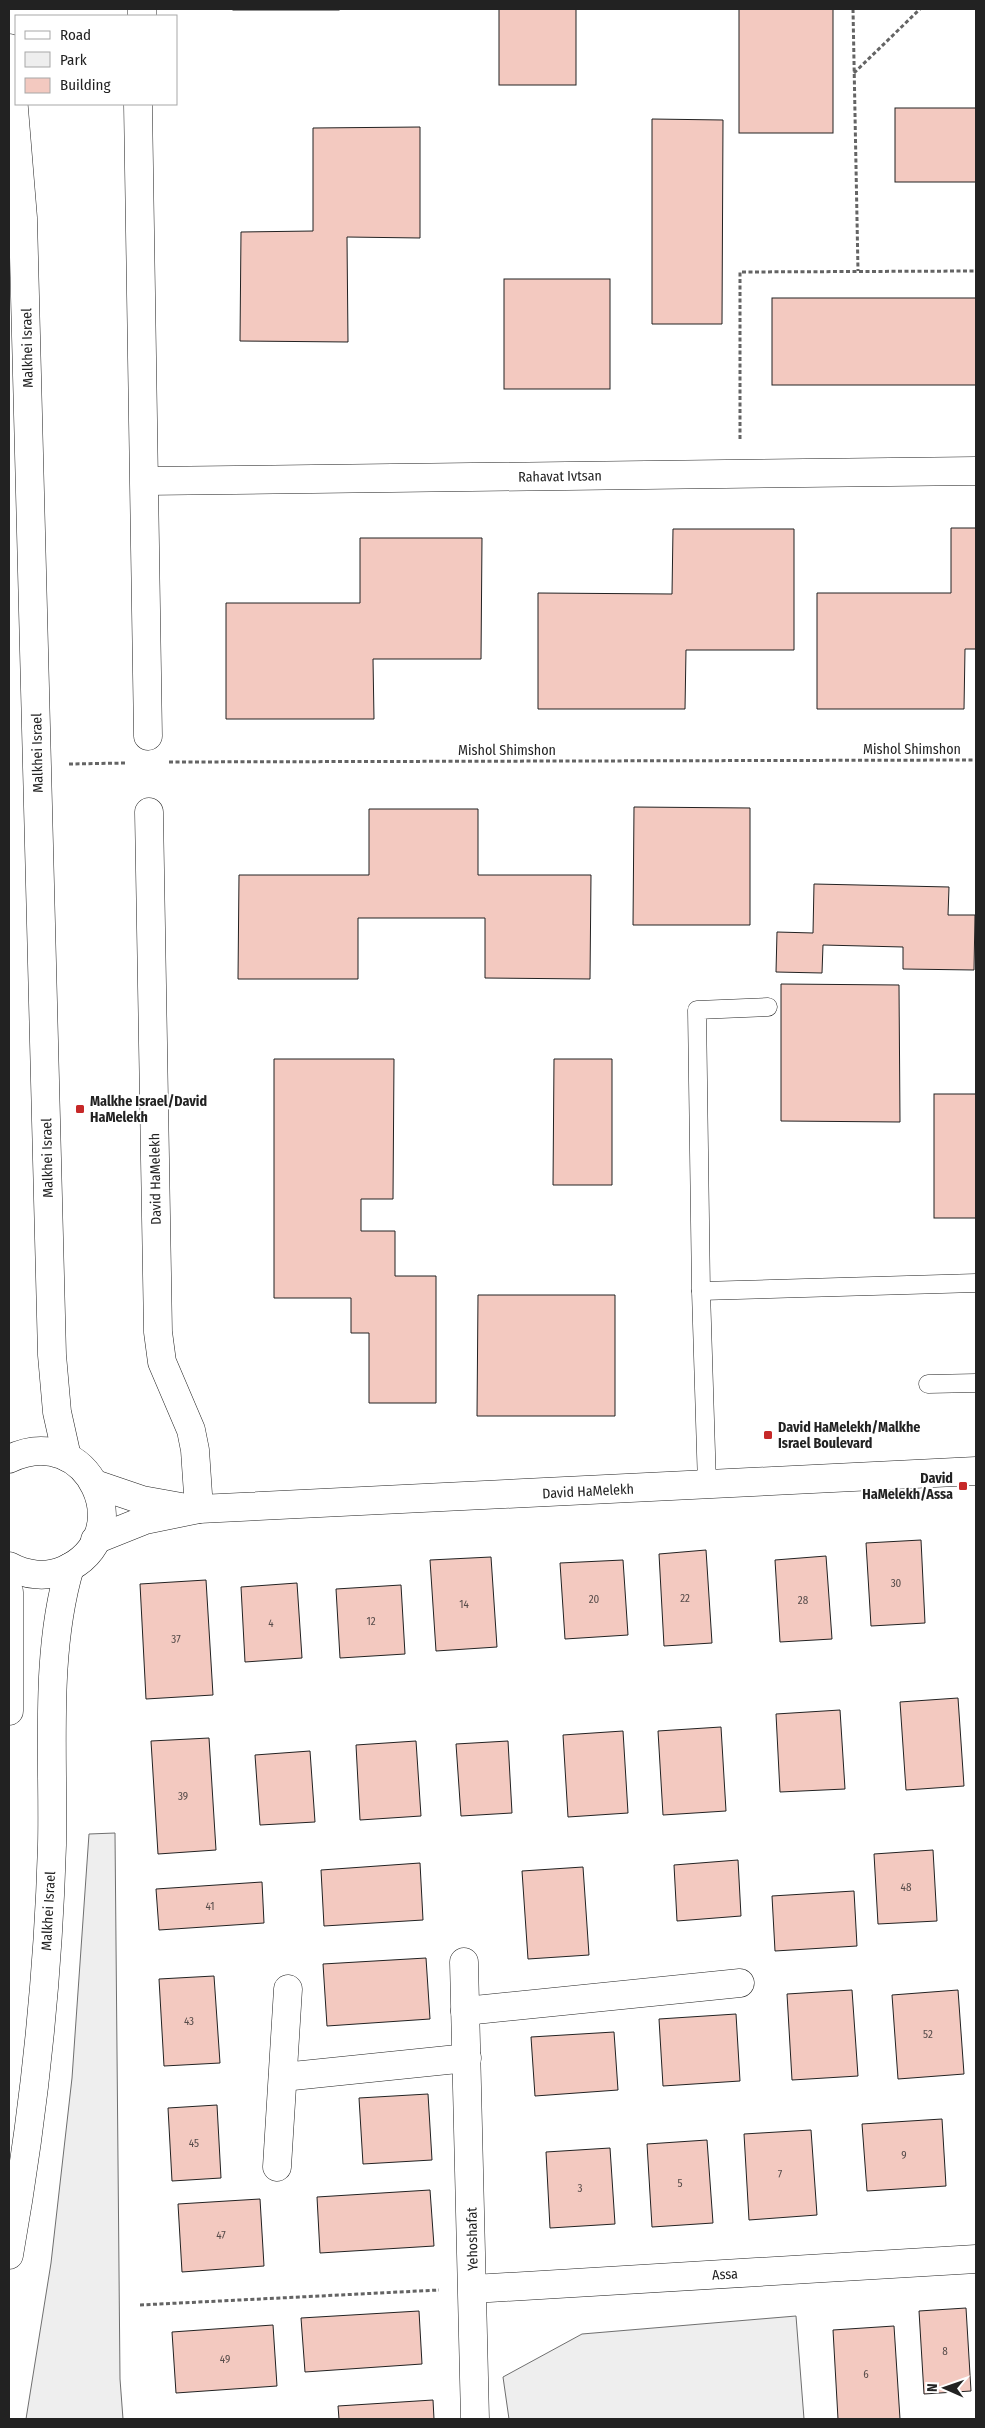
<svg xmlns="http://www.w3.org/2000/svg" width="985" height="2428" viewBox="0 0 985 2428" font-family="'Fira Sans Condensed',sans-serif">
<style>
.green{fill:#eee;stroke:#6f6f6f}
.building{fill:#f3c9c0;stroke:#222}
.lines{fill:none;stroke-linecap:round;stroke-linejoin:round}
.service-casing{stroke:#222;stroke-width:19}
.minor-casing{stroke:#222;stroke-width:29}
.tertiary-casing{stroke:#222;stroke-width:29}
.path{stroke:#646464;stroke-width:3;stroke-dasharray:4 2.5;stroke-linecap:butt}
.service{stroke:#fff;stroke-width:18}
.minor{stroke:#fff;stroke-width:28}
.tertiary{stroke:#fff;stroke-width:28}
.poi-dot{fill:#c62828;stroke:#fff;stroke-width:2}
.labels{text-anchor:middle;stroke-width:4;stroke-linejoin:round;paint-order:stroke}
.number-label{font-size:11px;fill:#564c4a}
.street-label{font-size:14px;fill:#222;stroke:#fff}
.poi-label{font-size:14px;font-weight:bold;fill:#222;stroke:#fff;text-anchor:start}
</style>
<rect width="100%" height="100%" fill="#fff"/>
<g class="green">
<polygon points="115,1833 120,2379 123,2419 26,2419 51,2263 72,2078 89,1834"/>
<polygon points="796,2316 804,2419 509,2419 503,2377 582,2334"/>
</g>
<g class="building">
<rect x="233" y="9" width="106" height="1"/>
<rect x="499" y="9" width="77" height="76"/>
<rect x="739" y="9" width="94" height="124"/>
<rect x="895" y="108" width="81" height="74"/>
<polygon points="652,119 723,120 722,324 652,324"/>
<polygon points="420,127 420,238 347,237 348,342 240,341 241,232 313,231 313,128"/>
<rect x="504" y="279" width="106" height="110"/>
<rect x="772" y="298" width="204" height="87"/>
<polygon points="951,528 976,528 976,649 965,649 964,709 817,709 817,593 951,593"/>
<polygon points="673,529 794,529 794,650 686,650 685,709 538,709 538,593 672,594"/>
<polygon points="360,538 482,538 481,659 373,659 374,719 226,719 226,603 360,603"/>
<polygon points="634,807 750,808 750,925 633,925"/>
<polygon points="369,809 478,809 478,875 591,875 590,979 485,978 485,918 358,918 358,979 238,979 239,875 369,875"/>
<polygon points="814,884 949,887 948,915 975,915 974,970 903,969 903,947 823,945 822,973 776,972 777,932 813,933"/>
<polygon points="781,984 899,985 900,1122 781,1121"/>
<polygon points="274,1059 394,1059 393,1199 361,1199 361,1231 395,1231 395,1276 436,1276 436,1403 369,1403 369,1333 351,1333 351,1298 274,1298"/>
<polygon points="554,1059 612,1059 612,1185 553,1185"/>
<rect x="934" y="1094" width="42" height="124"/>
<polygon points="478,1295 615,1295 615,1416 477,1416"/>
<polygon points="921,1540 925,1623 871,1626 866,1543"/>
<polygon points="706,1550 712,1643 664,1646 659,1554"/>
<polygon points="826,1556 832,1639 780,1642 775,1560"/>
<polygon points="491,1557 497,1647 436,1651 430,1560"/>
<polygon points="623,1560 628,1635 565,1639 560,1563"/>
<polygon points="206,1580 213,1695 146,1699 140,1584"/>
<polygon points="297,1583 302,1658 245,1662 241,1587"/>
<polygon points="401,1585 405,1654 340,1658 336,1589"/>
<polygon points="958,1698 964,1786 906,1790 900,1702"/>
<polygon points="840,1710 845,1789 780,1792 776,1714"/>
<polygon points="721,1727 726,1811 663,1815 658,1731"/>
<polygon points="623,1731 628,1813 568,1817 563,1735"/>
<polygon points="209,1738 216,1850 158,1854 151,1741"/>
<polygon points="416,1741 421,1816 360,1820 356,1745"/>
<polygon points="508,1741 512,1813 461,1816 456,1744"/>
<polygon points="310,1751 315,1822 260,1825 255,1755"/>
<polygon points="933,1850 937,1921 878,1924 874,1854"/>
<polygon points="738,1860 741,1916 677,1921 674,1865"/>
<polygon points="420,1863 423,1920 324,1926 321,1870"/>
<polygon points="583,1867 589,1955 528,1959 522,1871"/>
<polygon points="262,1882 264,1923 159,1930 156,1889"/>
<polygon points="854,1891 857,1946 775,1951 772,1896"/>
<polygon points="426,1958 430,2019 327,2026 323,1964"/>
<polygon points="214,1976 220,2063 164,2066 159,1979"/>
<polygon points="852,1990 858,2076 792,2080 787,1994"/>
<polygon points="958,1990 964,2074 898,2079 892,1995"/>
<polygon points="736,2014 740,2081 663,2086 659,2019"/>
<polygon points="614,2032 618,2090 535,2096 531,2037"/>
<polygon points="428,2094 432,2160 363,2164 359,2098"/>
<polygon points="217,2105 221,2178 172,2181 168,2108"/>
<polygon points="942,2119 946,2186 867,2191 862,2124"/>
<polygon points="811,2130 817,2215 749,2220 744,2134"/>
<polygon points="707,2140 713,2223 652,2227 647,2144"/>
<polygon points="610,2148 615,2224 550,2228 546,2152"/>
<polygon points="430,2190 434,2246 320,2253 317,2197"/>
<polygon points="260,2199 264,2266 182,2272 178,2204"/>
<polygon points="966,2308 971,2391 924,2394 919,2311"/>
<polygon points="419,2311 422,2364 305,2372 301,2318"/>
<polygon points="273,2325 277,2386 176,2393 172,2332"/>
<polygon points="894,2326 900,2419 838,2419 833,2330"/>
<polygon points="433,2400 434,2419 339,2419 338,2406"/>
</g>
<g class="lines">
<defs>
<g id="service">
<polyline points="701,1291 976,1283"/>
<polyline points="928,1384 976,1383"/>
<polyline points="707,1485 701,1291 697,1010 768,1007"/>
</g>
<g id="minor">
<polyline points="142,16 142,9"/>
<polyline points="138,104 148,736"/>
<polyline points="145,481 976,471"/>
<polyline points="149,812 158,1332 162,1362 191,1430 195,1450 199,1509"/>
<polyline points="95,1484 142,1500 181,1507"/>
<polyline points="95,1540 145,1520 199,1509 976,1471"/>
<polyline points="464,1962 475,2419"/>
<polyline points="465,2011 740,1983"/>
<polyline points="283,2077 467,2058"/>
<polyline points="277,2167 288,1989"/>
<polyline points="473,2289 976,2259"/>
</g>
<g id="tertiary">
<polyline points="9,48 23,218 52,1355 57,1412 67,1457"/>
<path d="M9,1459C89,1420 141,1536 64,1570C46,1578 25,1575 9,1566"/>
<polyline points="9,1592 9,1711"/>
<path d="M9,2255C33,2120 48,1982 52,1845C54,1756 44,1654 70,1567"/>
</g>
</defs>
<use href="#service" class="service-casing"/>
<use href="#minor" class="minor-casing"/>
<use href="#tertiary" class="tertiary-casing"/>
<g class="path">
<polyline points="853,9 858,271"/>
<polyline points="854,73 920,9"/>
<polyline points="740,439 740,272 976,271"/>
<polyline points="169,762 976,760"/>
<polyline points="69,764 126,763"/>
<polyline points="140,2305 439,2290"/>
</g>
<use href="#service" class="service"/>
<use href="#minor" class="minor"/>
<use href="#tertiary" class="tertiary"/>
</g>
<g class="poi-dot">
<rect x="75" y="1104" width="10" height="10" rx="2.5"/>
<rect x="763" y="1430" width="10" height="10" rx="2.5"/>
<rect x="958" y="1481" width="10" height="10" rx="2.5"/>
</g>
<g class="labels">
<g class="number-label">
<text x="896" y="1587">30</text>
<text x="685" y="1602">22</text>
<text x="594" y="1603">20</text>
<text x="803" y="1604">28</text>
<text x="464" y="1608">14</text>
<text x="371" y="1625">12</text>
<text x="271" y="1627">4</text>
<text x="176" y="1643">37</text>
<text x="183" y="1800">39</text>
<text x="906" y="1891">48</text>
<text x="210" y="1910">41</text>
<text x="189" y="2025">43</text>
<text x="928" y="2038">52</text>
<text x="194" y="2147">45</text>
<text x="904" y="2159">9</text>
<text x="780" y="2178">7</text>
<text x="680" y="2187">5</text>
<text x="580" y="2192">3</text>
<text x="221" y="2239">47</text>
<text x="945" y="2355">8</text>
<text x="225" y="2363">49</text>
<text x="866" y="2378">6</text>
</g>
<g class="street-label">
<text transform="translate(27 348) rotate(-91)" y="5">Malkhei Israel</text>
<text transform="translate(560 476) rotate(-1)" y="5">Rahavat Ivtsan</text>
<text x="912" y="754">Mishol Shimshon</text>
<text x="507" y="755">Mishol Shimshon</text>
<text transform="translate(37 753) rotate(-91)" y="5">Malkhei Israel</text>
<text transform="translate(47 1158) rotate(-91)" y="5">Malkhei Israel</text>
<text transform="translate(155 1179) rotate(-91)" y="5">David HaMelekh</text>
<text transform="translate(588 1491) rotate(-3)" y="5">David HaMelekh</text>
<text transform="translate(48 1911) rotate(-87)" y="5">Malkhei Israel</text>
<text transform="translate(472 2239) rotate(-91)" y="5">Yehoshafat</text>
<text transform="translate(725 2274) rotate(-3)" y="5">Assa</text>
</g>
<g class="poi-label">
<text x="90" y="1106">Malkhe Israel/David<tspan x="90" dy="16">HaMelekh</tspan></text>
<text x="778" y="1432">David HaMelekh/Malkhe<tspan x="778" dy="16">Israel Boulevard</tspan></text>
<text x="953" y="1483" text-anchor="end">David<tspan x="953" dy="16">HaMelekh/Assa</tspan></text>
</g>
</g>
<rect width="985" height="2428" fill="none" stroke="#222222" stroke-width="20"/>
<rect x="15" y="15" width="162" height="90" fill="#ffffff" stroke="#a7a7a7"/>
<rect x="25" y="31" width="25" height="8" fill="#ffffff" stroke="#a7a7a7"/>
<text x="60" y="40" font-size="15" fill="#222222">Road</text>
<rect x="25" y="52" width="25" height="15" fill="#eeeeee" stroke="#a7a7a7"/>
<text x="60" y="65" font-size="15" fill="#222222">Park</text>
<rect x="25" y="78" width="25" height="15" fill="#f3c9c0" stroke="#a7a7a7"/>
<text x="60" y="90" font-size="15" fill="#222222">Building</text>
<g transform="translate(945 2388) rotate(272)" stroke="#ffffff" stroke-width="4" paint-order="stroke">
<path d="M0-4L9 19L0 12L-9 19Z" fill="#222222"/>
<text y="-8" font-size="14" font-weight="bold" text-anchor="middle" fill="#222222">N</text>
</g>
</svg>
